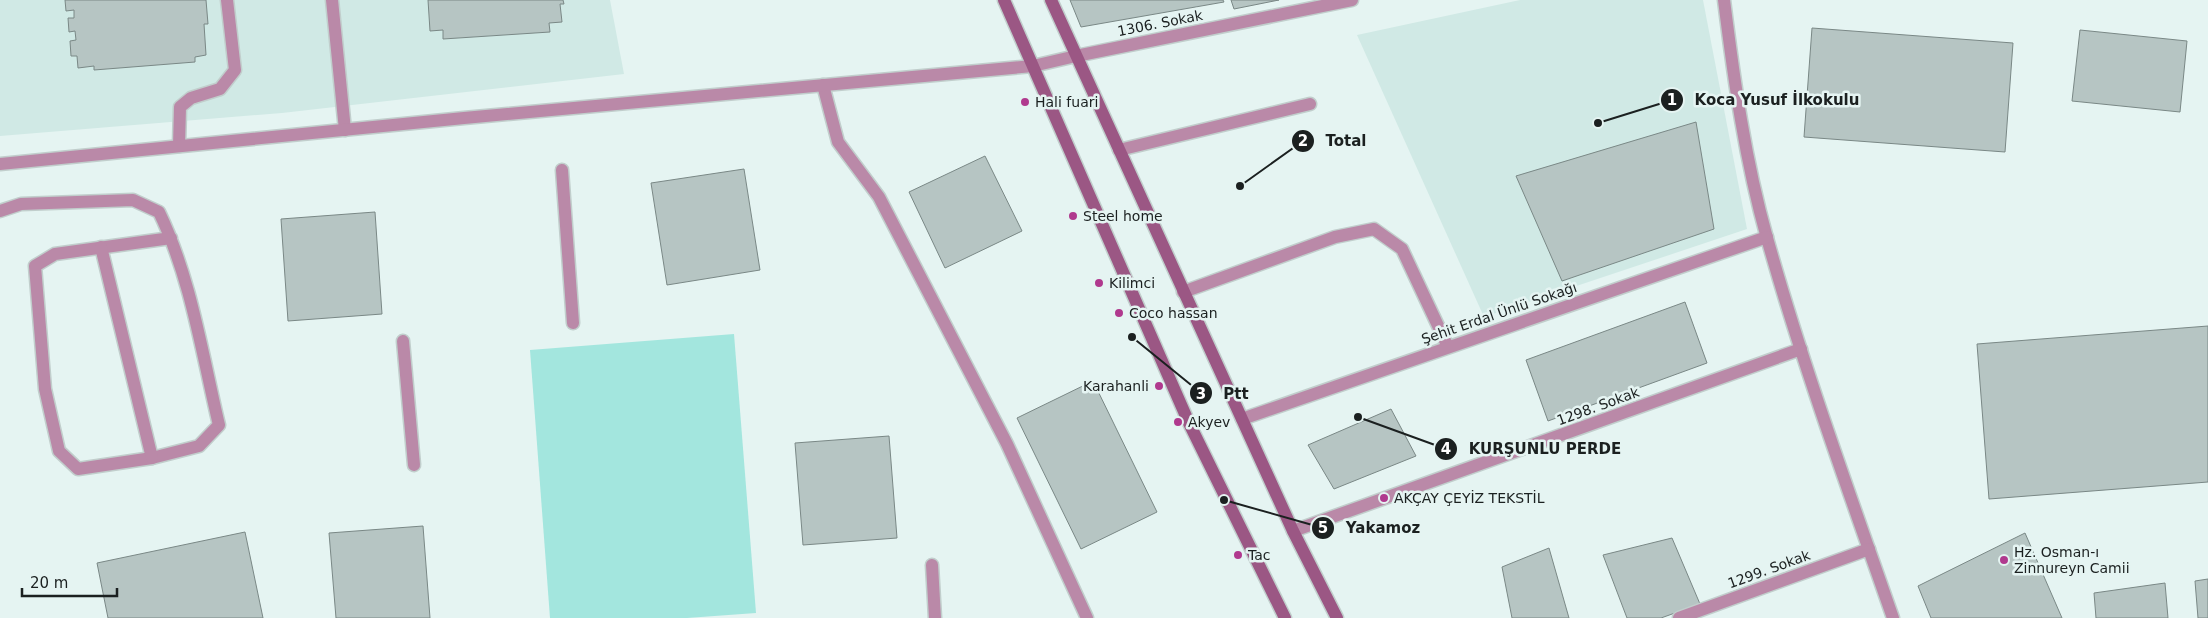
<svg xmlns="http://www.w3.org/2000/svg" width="2208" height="618" viewBox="0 0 2208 618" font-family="'DejaVu Sans',sans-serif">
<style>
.built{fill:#d0e9e5}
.green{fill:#a3e6de}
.building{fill:#b6c5c3;stroke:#7a8886}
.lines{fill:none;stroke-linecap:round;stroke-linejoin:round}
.service-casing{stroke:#c1cecc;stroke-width:15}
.minor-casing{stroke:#c1cecc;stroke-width:15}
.secondary-casing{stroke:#c1cecc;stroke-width:15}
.service{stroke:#ba89a8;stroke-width:12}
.minor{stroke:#ba89a8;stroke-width:12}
.secondary{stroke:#9b5784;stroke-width:12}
.poi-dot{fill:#b0398e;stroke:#e5f4f2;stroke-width:2}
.labels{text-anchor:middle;stroke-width:5;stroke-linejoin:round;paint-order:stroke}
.street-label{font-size:14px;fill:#1b2020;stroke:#e5f4f2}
.poi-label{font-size:14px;fill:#1b2020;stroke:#e5f4f2;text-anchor:start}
.leader{fill:none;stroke:#1b2020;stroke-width:2}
.callout-dot{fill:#1b2020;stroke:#e5f4f2;stroke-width:2}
.mark-label{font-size:15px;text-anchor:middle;font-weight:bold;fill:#fff}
.callout-label{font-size:15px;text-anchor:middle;font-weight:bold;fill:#1b2020;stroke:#e5f4f2;stroke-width:5;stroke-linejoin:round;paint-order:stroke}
</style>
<rect width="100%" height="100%" fill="#e5f4f2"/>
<g class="built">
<polygon points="0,0 610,0 624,74 282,113 0,136"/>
<polygon points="1520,0 1703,0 1747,229 1484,317 1357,35"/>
</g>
<polygon class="green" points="734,334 756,613 687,618 550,618 530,350"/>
<g class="building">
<polygon points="65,0 206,0 208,24 204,24 206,55 195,57 195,62 94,70 94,66 78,68 77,56 71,56 70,41 76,40 75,31 69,32 68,18 74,18 74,10 66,11"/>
<polygon points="428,0 563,0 564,4 560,4 562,22 549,23 550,32 443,39 443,30 430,31"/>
<polygon points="1070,0 1223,0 1224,2 1081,27"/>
<polygon points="1231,0 1279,0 1234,9"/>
<polygon points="1812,28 2013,43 2005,152 1804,137"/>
<polygon points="2080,30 2187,41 2180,112 2072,101"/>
<polygon points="1696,122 1714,229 1562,281 1516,176"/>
<polygon points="985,156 1022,231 945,268 909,192"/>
<polygon points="744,169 760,270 667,285 651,183"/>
<polygon points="375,212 382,314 288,321 281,219"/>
<polygon points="1685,302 1707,363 1548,421 1526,360"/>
<polygon points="2208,326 2208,482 1989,499 1977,344"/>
<polygon points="1093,381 1157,512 1081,549 1017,418"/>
<polygon points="1391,409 1416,456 1334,489 1308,445"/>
<polygon points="889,436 897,538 803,545 795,443"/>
<polygon points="423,526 430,618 336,618 329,533"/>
<polygon points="245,532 263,618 108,618 97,563"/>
<polygon points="2025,533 2062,618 1931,618 1918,586"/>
<polygon points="1672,538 1700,604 1661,618 1627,618 1603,555"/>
<polygon points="1549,548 1569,618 1512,618 1502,567"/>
<polygon points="2208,579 2208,618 2198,618 2195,581"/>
<polygon points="2165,583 2168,618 2096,618 2094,593"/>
</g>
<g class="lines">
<defs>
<g id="service">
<polyline points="332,0 345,130"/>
<polyline points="823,85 838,142 879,197 1007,444 1087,618"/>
<polyline points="179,146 180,107 191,98 220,89 235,70 227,0"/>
<polyline points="1119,150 1310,104"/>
<polyline points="562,170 573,323"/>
<path d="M0,211L21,204L133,200L159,212C191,278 202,354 219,425L199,446L152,458L78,469L59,451L45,389L35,266L55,254L171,238"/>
<polyline points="101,247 152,458"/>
<polyline points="1183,292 1335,237 1374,229 1402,249 1448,347"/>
<polyline points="403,341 414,465"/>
<polyline points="932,565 935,618"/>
</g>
<g id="minor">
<path d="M1724,0C1734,80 1745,160 1767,238C1803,366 1849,492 1893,618"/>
<polyline points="0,164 464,118 1033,66 1076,56 1352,0"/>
<polyline points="1242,419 1767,237"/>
<polyline points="1293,531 1801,349"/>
<polyline points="1679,618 1869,549"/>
</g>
<g id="secondary">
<polyline points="1004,0 1189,423 1285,618"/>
<polyline points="1051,0 1293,531 1337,618"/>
</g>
</defs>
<use href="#service" class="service-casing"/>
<use href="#minor" class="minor-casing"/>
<use href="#secondary" class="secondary-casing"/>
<use href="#service" class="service"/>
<use href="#minor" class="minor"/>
<use href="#secondary" class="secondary"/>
</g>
<g class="poi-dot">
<circle cx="1025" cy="102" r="5"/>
<circle cx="1073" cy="216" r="5"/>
<circle cx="1099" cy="283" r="5"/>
<circle cx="1119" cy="313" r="5"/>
<circle cx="1159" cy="386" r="5"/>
<circle cx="1178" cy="422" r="5"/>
<circle cx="1384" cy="498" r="5"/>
<circle cx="1238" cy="555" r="5"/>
<circle cx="2004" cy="560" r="5"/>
</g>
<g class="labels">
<g class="street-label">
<text transform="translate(1160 23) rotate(-11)" y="5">1306. Sokak</text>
<text transform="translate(1499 313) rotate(-19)" y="5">Şehit Erdal Ünlü Sokağı</text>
<text transform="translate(1598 406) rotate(-20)" y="5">1298. Sokak</text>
<text transform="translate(1769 569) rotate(-20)" y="5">1299. Sokak</text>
</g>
<g class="poi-label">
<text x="1035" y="107">Hali fuari</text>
<text x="1083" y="221">Steel home</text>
<text x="1109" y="288">Kilimci</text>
<text x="1129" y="318">Coco hassan</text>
<text x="1149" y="391" text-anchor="end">Karahanli</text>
<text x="1188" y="427">Akyev</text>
<text x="1394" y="503">AKÇAY ÇEYİZ TEKSTİL</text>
<text x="2014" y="557">Hz. Osman-ı<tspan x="2014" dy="16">Zinnureyn Camii</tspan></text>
<text x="1248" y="560">Tac</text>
</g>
</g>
<path class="leader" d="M1598 123L1672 100M1240 186L1303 141M1132 337L1201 393M1358 417L1446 449M1224 500L1323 528"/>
<g class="callout-dot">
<circle cx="1598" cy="123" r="5"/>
<circle cx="1240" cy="186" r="5"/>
<circle cx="1132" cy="337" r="5"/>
<circle cx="1358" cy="417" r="5"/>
<circle cx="1224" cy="500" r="5"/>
<circle cx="1672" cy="100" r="12"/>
<circle cx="1303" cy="141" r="12"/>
<circle cx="1201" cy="393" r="12"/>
<circle cx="1446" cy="449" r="12"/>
<circle cx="1323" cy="528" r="12"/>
</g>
<g class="mark-label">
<text x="1672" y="105">1</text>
<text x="1303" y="146">2</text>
<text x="1201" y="399">3</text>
<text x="1446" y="454">4</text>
<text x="1323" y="533">5</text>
</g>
<g class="callout-label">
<text x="1777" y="105">Koca Yusuf İlkokulu</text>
<text x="1346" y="146">Total</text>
<text x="1236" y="399">Ptt</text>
<text x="1545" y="454">KURŞUNLU PERDE</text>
<text x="1383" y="533">Yakamoz</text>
</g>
<path d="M22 588v8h95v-8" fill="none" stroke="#1b2020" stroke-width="2.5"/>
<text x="30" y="588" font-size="15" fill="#1b2020" stroke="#e5f4f2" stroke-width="4" paint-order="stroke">20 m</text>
</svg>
